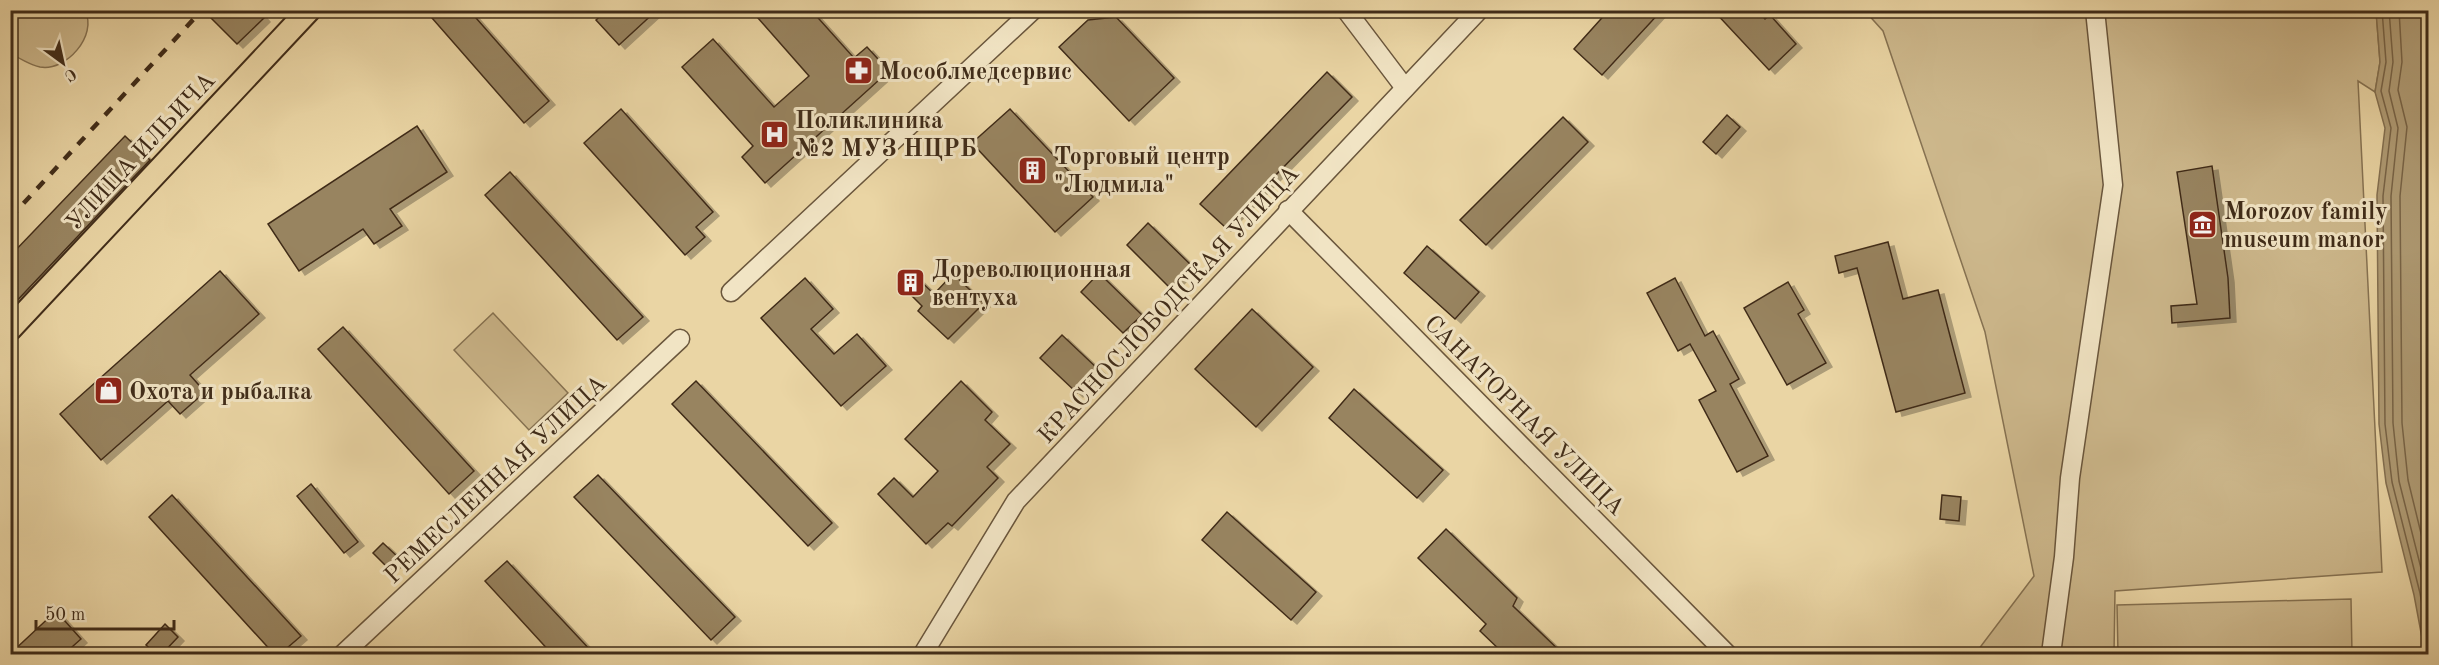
<svg xmlns="http://www.w3.org/2000/svg" width="2439" height="665" viewBox="0 0 2439 665" font-family="'Old Standard TT',serif">
<style>
.green{fill:#cdb88c;stroke:#867252;stroke-width:1.5}
.water{fill:#b09c75;stroke:#836f50;stroke-width:1.5}
.lines{fill:none;stroke-linecap:round;stroke-linejoin:round}
.shore{stroke:#786447;stroke-width:1.5}
.building{fill:#988461;stroke:#402c19;stroke-width:1.5;filter:url(#shadow)}
.minor-casing{stroke:#6a563c;stroke-width:21}
.major-casing{stroke:#402c19;stroke-width:26}
.minor{stroke:#f1e4c4;stroke-width:18}
.major{stroke:#ead5a4;stroke-width:22}
.rail{stroke:#402c19;stroke-width:4.5;stroke-dasharray:10 10;stroke-linecap:butt}
.labels{text-anchor:middle;stroke-width:6;stroke-linejoin:round;paint-order:stroke}
.poi-label{font-size:24px;font-weight:bold;fill:#402c19;stroke:#f1e4c4;text-anchor:start}
.street-label{font-size:24px;fill:#402c19;stroke:#f1e4c4}
</style>
<defs>
<filter id="shadow"><feDropShadow dx="6" dy="4" stdDeviation="0" flood-color="#0004"/></filter>
</defs>
<rect width="100%" height="100%" fill="#ead5a4"/>
<filter id="stains"><feTurbulence type="fractalNoise" baseFrequency=".00333" numOctaves="4"/><feColorMatrix values="0 0 0 0 .2 0 0 0 0 .09 0 0 0 0 .02 0 0 0 .5 -.17"/></filter>
<radialGradient id="worn" r=".72"><stop offset=".6" stop-color="#630" stop-opacity="0"/><stop offset="1" stop-color="#630" stop-opacity=".3"/></radialGradient>
<g class="green">
<path d="M10,11H85C98,35 66,72 40,67C31,65 18,58 11,53Z"/>
<polygon points="1865,11 2376,11 2380,62 2375,92 2358,81 2382,572 2115,591 2114,654 1975,654 2034,576 1985,332 1883,31"/>
<polygon points="493,313 568,393 529,430 454,350"/>
<polygon points="2351,599 2352,654 2118,654 2117,605"/>
</g>
<polygon class="water" points="2376,11 2428,11 2428,654 2425,654 2414,595 2386,483 2379,424 2377,195 2385,128 2375,92 2380,62"/>
<g class="lines">
<g class="shore">
<polyline points="2382,10 2386,62 2381,91 2391,128 2383,196 2385,424 2392,482 2420,593 2428,639"/>
<polyline points="2389,10 2393,62 2389,91 2398,128 2391,196 2393,423 2399,481 2428,596"/>
<polyline points="2399,10 2402,62 2398,90 2407,127 2400,196 2402,423 2408,480 2428,562"/>
</g>
</g>
<g class="building">
<polygon points="203,10 257,10 264,18 237,44"/>
<polygon points="425,10 469,10 549,101 524,123"/>
<polygon points="607,10 657,10 619,45 596,20"/>
<polygon points="751,10 811,10 854,58 867,47 889,71 765,183 742,157 753,146 682,67 713,39 774,107 809,76"/>
<polygon points="1609,10 1662,10 1602,75 1574,49"/>
<polygon points="1713,10 1757,10 1765,19 1770,15 1796,44 1769,70"/>
<polygon points="1116,17 1174,78 1129,121 1059,47 1088,20"/>
<polygon points="1327,72 1352,97 1225,227 1200,204"/>
<polygon points="621,109 713,212 696,227 705,237 685,255 584,143"/>
<polygon points="1010,109 1093,197 1055,232 972,143"/>
<polygon points="1727,115 1740,127 1716,154 1703,142"/>
<polygon points="1563,117 1588,142 1486,245 1460,220"/>
<polygon points="417,126 447,172 390,209 402,226 374,244 363,229 299,271 268,224"/>
<polygon points="125,136 150,160 10,308 10,256"/>
<polygon points="2212,166 2228,278 2230,318 2172,323 2171,306 2197,304 2177,172"/>
<polygon points="510,172 643,317 617,340 485,195"/>
<polygon points="1148,223 1192,266 1170,288 1127,245"/>
<polygon points="1888,242 1903,299 1938,290 1965,393 1896,412 1857,268 1839,273 1835,256"/>
<polygon points="1427,246 1479,292 1455,319 1404,273"/>
<polygon points="220,271 259,314 190,375 205,392 180,414 168,401 101,460 60,414"/>
<polygon points="910,271 934,294 953,274 984,303 948,339 918,311 922,306 899,283"/>
<polygon points="1099,273 1142,315 1123,333 1081,292"/>
<polygon points="805,278 833,309 811,329 834,354 857,334 886,366 841,406 761,318"/>
<polygon points="1675,278 1705,336 1713,331 1739,379 1730,384 1768,456 1737,472 1699,400 1716,391 1690,344 1678,351 1647,293"/>
<polygon points="1788,282 1804,310 1798,314 1826,363 1787,385 1744,308"/>
<polygon points="1252,309 1313,367 1256,427 1195,369"/>
<polygon points="343,327 474,471 449,494 318,349"/>
<polygon points="1062,335 1099,370 1077,393 1040,358"/>
<polygon points="696,381 832,523 808,546 672,404"/>
<polygon points="961,381 992,412 985,420 1010,444 987,467 998,478 952,526 948,523 926,544 878,494 894,478 913,497 938,471 905,439"/>
<polygon points="1354,389 1443,470 1417,498 1329,418"/>
<polygon points="598,475 735,617 711,640 574,497"/>
<polygon points="311,484 358,542 344,553 297,496"/>
<polygon points="172,495 301,636 280,654 274,654 149,517"/>
<polygon points="1942,495 1961,497 1959,521 1940,519"/>
<polygon points="1227,512 1316,592 1291,620 1202,540"/>
<polygon points="1446,529 1517,598 1513,606 1563,654 1504,654 1480,631 1486,624 1418,558"/>
<polygon points="383,543 400,559 389,569 373,553"/>
<polygon points="507,561 594,654 552,654 485,581"/>
<polygon points="56,611 81,639 64,654 10,654"/>
<polygon points="165,624 178,637 162,654 156,654 146,645"/>
</g>
<g class="lines">
<defs>
<g id="minor">
<polyline points="1346,10 1405,88"/>
<polyline points="1288,210 1727,654"/>
<polyline points="731,292 1033,10"/>
<polyline points="343,654 680,339"/>
<polyline points="923,654 1016,501 1479,10"/>
<polyline points="2051,654 2064,557 2070,478 2113,185 2095,10"/>
</g>
<polyline id="major" points="10,329 309,10"/>
</defs>
<use href="#minor" class="minor-casing"/>
<use href="#major" class="major-casing"/>
<use href="#minor" class="minor"/>
<use href="#major" class="major"/>
<polyline class="rail" points="10,218 202,10"/>
</g>
<defs>
<symbol id="pharmacy-square" viewBox="-11 -11 22 22"><rect x="-9" y="-9" width="18" height="18" rx="4" fill="#8f2418" stroke="#f1e4c4"/><path d="M-2-6h4v4h4v4h-4v4h-4v-4h-4v-4h4Z" fill="#fff"/></symbol>
<symbol id="hospital-square" viewBox="-11 -11 22 22"><rect x="-9" y="-9" width="18" height="18" rx="4" fill="#8f2418" stroke="#f1e4c4"/><path d="M-5-5h3v3.5h4V-5h3V5h-3V1.5h-4V5h-3Z" fill="#fff"/></symbol>
<symbol id="building-square" viewBox="-11 -11 22 22"><rect x="-9" y="-9" width="18" height="18" rx="4" fill="#8f2418" stroke="#f1e4c4"/><path d="M-4-6H4V6H1V3H-1V6H-4ZM-2.5-4.3h1.7v1.8h-1.7ZM.8-4.3h1.7v1.8H.8ZM-2.5-1h1.7V.8h-1.7ZM.8-1h1.7V.8H.8Z" fill="#fff"/></symbol>
<symbol id="museum-square" viewBox="-11 -11 22 22"><rect x="-9" y="-9" width="18" height="18" rx="4" fill="#8f2418" stroke="#f1e4c4"/><path d="M0-6L6-3V-2H-6V-3ZM-5-1h2V3h-2ZM-1-1h2V3h-2ZM3-1h2V3H3ZM-6 4H6V6H-6Z" fill="#fff"/></symbol>
<symbol id="shop-square" viewBox="-11 -11 22 22"><rect x="-9" y="-9" width="18" height="18" rx="4" fill="#8f2418" stroke="#f1e4c4"/><path d="M-5-2.5h2.3a2.7 3.5 0 0 1 5.4 0H5L5.5 6h-11ZM-1.5-2.5h3a1.5 2.3 0 0 0-3 0Z" fill="#fff"/></symbol>
</defs>
<g fill-rule="evenodd">
<use href="#pharmacy-square" x="842" y="54" width="33" height="33"/>
<use href="#hospital-square" x="758" y="118" width="33" height="33"/>
<use href="#building-square" x="1016" y="154" width="33" height="33"/>
<use href="#museum-square" x="2186" y="208" width="33" height="33"/>
<use href="#building-square" x="894" y="266" width="33" height="33"/>
<use href="#shop-square" x="92" y="374" width="33" height="33"/>
</g>
<g class="labels">
<g class="poi-label">
<text x="879" y="79">Мособлмедсервис</text>
<text x="795" y="128">Поликлиника<tspan x="795" dy="28">№2 МУЗ НЦРБ</tspan></text>
<text x="1054" y="164">Торговый центр<tspan x="1054" dy="28">"Людмила"</tspan></text>
<text x="2224" y="219">Morozov family<tspan x="2224" dy="28">museum manor</tspan></text>
<text x="932" y="277">Дореволюционная<tspan x="932" dy="28">вентуха</tspan></text>
<text x="129" y="399">Охота и рыбалка</text>
</g>
<g class="street-label">
<text transform="translate(140 151) rotate(-47)" y="8">УЛИЦА ИЛЬИЧА</text>
<text transform="translate(1168 304) rotate(-47)" y="8">КРАСНОСЛОБОДСКАЯ УЛИЦА</text>
<text transform="translate(1525 415) rotate(45)" y="8">САНАТОРНАЯ УЛИЦА</text>
<text transform="translate(495 479) rotate(-43)" y="8">РЕМЕСЛЕННАЯ УЛИЦА</text>
</g>
</g>
<rect width="2439" height="665" fill="none" stroke="#ead5a4" stroke-width="36"/>
<rect x="12" y="12" width="2415" height="641" fill="none" stroke="#402c19" stroke-width="3"/>
<rect x="18" y="18" width="2403" height="629" fill="none" stroke="#402c19" stroke-width="1.5"/>
<g transform="translate(63 63) rotate(147)" stroke="#f1e4c4" stroke-width="4.5" paint-order="stroke">
<path d="M0-4.5L10 22L0 15L-10 22Z" fill="#402c19"/>
<text y="-9" font-size="16" font-weight="bold" text-anchor="middle" fill="#402c19">С</text>
</g>
<path d="M36 620v9h138v-9" fill="none" stroke="#402c19" stroke-width="3"/>
<text x="45" y="620" font-size="18" fill="#402c19" stroke="#f1e4c4" stroke-width="4.5" paint-order="stroke">50 m</text>
<rect width="100%" height="100%" filter="url(#stains)"/>
<rect width="100%" height="100%" fill="url(#worn)"/>
</svg>
